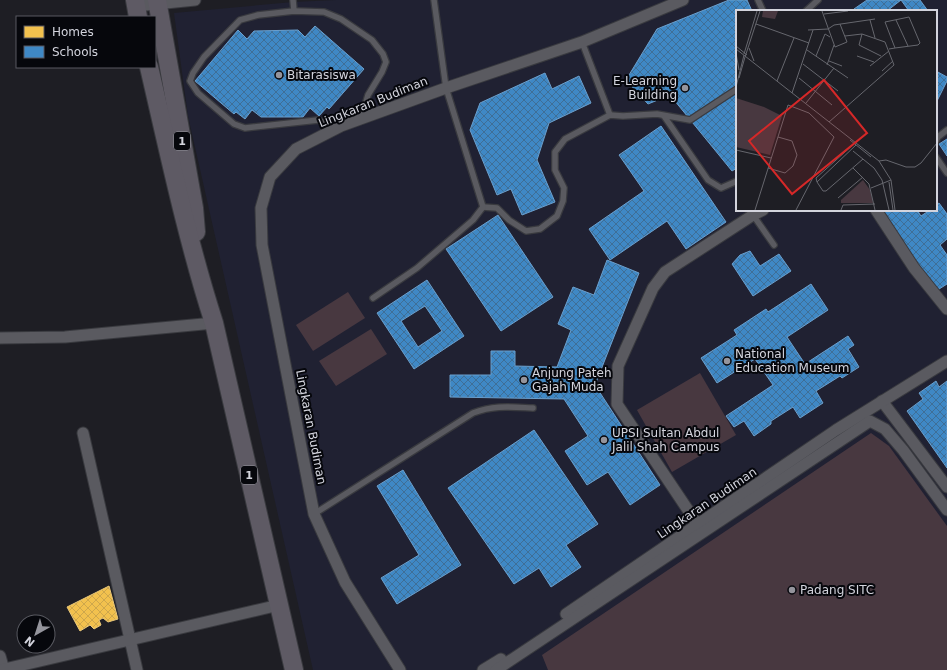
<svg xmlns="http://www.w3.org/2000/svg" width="947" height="670" viewBox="0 0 947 670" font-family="'DejaVu Sans',sans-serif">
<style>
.built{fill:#202132;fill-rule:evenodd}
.pitch{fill:#483840}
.homes{fill:url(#homes-cross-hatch);stroke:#e9c779}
.schools{fill:url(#schools-cross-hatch);stroke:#6b9fcc;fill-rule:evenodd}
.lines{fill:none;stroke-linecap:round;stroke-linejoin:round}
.lane-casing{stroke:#393a3f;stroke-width:8}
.street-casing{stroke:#393a3f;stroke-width:13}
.primary-casing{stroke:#393a3f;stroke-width:20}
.lane{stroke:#5a5a60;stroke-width:5.5}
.street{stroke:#5a5a60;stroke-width:11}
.primary{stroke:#5e5a64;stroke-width:18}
.poi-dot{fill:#94949c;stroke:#06070c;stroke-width:1.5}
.labels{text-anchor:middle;stroke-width:4;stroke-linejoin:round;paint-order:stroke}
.shield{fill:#06070c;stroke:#96969e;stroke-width:1}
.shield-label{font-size:11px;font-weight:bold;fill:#d3d4dd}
.poi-label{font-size:12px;fill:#d3d4dd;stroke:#06070c;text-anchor:start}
.street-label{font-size:12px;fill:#d3d4dd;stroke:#06070c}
.inset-road{fill:none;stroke:#66676e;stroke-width:1}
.view{fill:#d62828;fill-opacity:0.15;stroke:#d62828;stroke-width:2}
.inset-edge{fill:none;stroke:#d3d4dd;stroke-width:2}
</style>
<defs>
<pattern id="homes-cross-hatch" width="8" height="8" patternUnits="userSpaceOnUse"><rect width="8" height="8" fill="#f2c14e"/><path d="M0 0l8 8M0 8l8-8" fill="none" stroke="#cea74c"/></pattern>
<pattern id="schools-cross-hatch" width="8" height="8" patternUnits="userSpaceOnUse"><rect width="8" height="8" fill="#3f88c5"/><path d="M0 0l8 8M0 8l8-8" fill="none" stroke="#3f6f97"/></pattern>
</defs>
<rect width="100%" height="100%" fill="#1e1e24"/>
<path class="built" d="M336,0H947V670H313L188,116L174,13L293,2ZM737,11H936V210H737Z"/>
<g class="pitch">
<polygon points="348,292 365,318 313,351 296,325"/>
<polygon points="371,329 387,354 336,386 319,361"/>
<polygon points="700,373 736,435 672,472 637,410"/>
<polygon points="871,433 889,446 947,526 947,670 548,670 542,655"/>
</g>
<polygon class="homes" points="109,586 118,619 108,622 103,618 99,620 101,625 94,629 90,625 80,631 67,607"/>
<g class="schools">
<polygon points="729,0 747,0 752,11 737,11 737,168 732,171 670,95 648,104 626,80 657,29"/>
<polygon points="867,0 920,0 928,11 909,11 901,0 887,11 855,11 854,9"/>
<polygon points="315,26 364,69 329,109 327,107 319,116 310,108 303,117 261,117 252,110 245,119 236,112 234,114 195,81 238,30 247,39 254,31 298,30 305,37"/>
<polygon points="936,71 947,77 947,81 936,103"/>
<polygon points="545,73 552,89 579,76 591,103 549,123 537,160 555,202 522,215 511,189 497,195 470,130 480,103"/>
<polygon points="661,126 726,222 686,249 667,221 610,260 589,229 644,191 619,155"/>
<polygon points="947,139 947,156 939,144"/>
<polygon points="939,203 947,214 947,239 940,245 947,255 947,284 936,291 882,210 917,210 921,216 930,210 936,210 936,205"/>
<polygon points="498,215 553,297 501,331 446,249"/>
<polygon points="750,251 760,266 779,254 791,271 753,296 732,264 740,255"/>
<polygon points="607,260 639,273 595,385 660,485 630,505 608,472 587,485 565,451 588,436 564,399 450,397 450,375 491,375 491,351 515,351 515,366 557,367 571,330 558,324 573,287 594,295"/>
<path d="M427,280L464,336L414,369L377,313ZM425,306L442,331L418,347L401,321Z"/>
<polygon points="811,284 828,310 787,337 805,364 848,336 854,345 848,349 859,367 842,378 840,376 816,391 823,403 800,418 793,407 771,421 771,424 754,436 744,421 734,427 726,416 773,385 755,359 717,383 701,358 737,335 734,330 766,309 768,312"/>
<polygon points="936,381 939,387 947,381 947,468 907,411 923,399 919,393"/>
<polygon points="534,430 598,524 566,545 581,567 551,587 539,568 514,584 448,488"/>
<polygon points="403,470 461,565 397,604 381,578 419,555 377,486"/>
</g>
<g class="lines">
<defs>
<g id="lane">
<polyline points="293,0 294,11"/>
<polyline points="758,0 763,11"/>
<polyline points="806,11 818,0"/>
<polyline points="582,42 610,115"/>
<polyline points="664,116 708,180 721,188 737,181"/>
<polyline points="337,128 318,120 245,128 234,124 198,93 190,81 193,73 204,57 240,20 258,15 294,11 324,12 341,19 372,40 383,54 386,62 382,72 368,95 361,119"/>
<polyline points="936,141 938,137 947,130"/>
<polyline points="936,157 947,173"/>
<polyline points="483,207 497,208 509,220 526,231 540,229 557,216 563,201 564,188 555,170 555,152 565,139 610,115 623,116 657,114 690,120 737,89"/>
<polyline points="753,215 774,245"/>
<polyline points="373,298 417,268 473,220 483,207 446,88 434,0"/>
<path d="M314,514L473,413C494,405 510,407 533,408"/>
</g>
<g id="street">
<polyline points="136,6 195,0"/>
<polyline points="876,210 914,268 947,309"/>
<polyline points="0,338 65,337 214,323"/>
<polyline points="882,401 947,487"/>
<polyline points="83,433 137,670"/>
<polyline points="698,525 617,404 618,366 653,288 665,272 753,215 763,210"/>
<polyline points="566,614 836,430 947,361"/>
<polyline points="0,656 4,670"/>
<polyline points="1,670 279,605"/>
<polyline points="400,670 345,582 314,514 262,245 261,208 270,177 296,149 341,126 446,88 582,42 683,0"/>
<polyline points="483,670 501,659"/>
<polyline points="496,670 870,421 885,429 903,450 947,510"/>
</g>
<g id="primary">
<polyline points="135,0 138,17"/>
<polyline points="157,0 194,208 196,232"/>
<path d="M149,67C169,153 187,239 214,323L294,670"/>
</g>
</defs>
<use href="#lane" class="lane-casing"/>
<use href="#street" class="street-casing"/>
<use href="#primary" class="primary-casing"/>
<use href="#lane" class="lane"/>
<use href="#street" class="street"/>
<use href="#primary" class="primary"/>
</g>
<g class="poi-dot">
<circle cx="279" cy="75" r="4"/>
<circle cx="685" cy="88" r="4"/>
<circle cx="727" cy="361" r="4"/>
<circle cx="524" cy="380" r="4"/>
<circle cx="604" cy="440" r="4"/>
<circle cx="792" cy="590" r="4"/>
</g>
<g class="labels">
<g class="shield">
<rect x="174" y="132" width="16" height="18" rx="3"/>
<rect x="241" y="466" width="16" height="18" rx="3"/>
</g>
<g class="shield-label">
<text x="182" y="145">1</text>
<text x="249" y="479">1</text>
</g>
<g class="poi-label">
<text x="287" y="79">Bitarasiswa</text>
<text x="677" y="85" text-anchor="end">E-Learning<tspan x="677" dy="14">Building</tspan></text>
<text x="735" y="358">National<tspan x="735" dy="14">Education Museum</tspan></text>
<text x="532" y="377">Anjung Pateh<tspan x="532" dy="14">Gajah Muda</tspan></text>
<text x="612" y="437">UPSI Sultan Abdul<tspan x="612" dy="14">Jalil Shah Campus</tspan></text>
<text x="800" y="594">Padang SITC</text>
</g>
<g class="street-label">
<text transform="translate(373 102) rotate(-22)" y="4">Lingkaran Budiman</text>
<text transform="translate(311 427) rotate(79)" y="4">Lingkaran Budiman</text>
<text transform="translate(707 503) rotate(-34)" y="4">Lingkaran Budiman</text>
</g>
</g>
<g transform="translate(736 10)">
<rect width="201" height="201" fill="#1e1e24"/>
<path d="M27,1H42L39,9L26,7Z" fill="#483840"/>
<path d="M127,170L134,180L137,193H105V190Z" fill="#483840"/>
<path d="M0,88L28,97L46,106L34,145L0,137Z" fill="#483840"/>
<path class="inset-road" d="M86,1L99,37L111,32L104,14M88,4L112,1M134,10L139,28M160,10L172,36M20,14L73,33M72,20L92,19L98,15L139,9M126,24L123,35L145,46M0,36L11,45M13,38L18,51M0,39L143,151L155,170L159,200M153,39L159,38L182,35L184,33L173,7L149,12L159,38M71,40L112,68M0,43L3,60M8,44L21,1M80,46L89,24L94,27M121,46L138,52M9,47L24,1M93,51L106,56M67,54L102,81M91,55L98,35M134,56L153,41M146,61L157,51M3,68L9,47M63,68L96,95M41,71L58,28M0,77L8,45M56,83L77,20M70,93L98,58M93,112L158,55L149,32L126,24L109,26M114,130L135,147M0,140L35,148M117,141L138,158L146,170L153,200M143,151L150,150L170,157H179L185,153L201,133M32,158L49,163L57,156L61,145L56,131L42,127M117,158L133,174L139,200M81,172L87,181H90L127,149M81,172L80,168L119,133M81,172L120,135M153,172L157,200M135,178L155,170M102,188L127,167M19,200L52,95L73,103L98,127L60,200M105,200L107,195L139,194"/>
<path class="view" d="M88,70L131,123L56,184L13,131Z"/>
<rect width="201" height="201" class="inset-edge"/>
</g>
<rect x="16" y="16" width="140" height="52" fill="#06070c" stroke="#585960"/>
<rect x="24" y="26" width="20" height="12" fill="#f2c14e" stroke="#585960"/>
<text x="52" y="36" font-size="12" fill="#d3d4dd">Homes</text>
<rect x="24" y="46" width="20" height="12" fill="#3f88c5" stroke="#585960"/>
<text x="52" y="56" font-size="12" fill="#d3d4dd">Schools</text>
<g transform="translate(36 634) rotate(219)"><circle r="19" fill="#06070c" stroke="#585960"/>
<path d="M0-3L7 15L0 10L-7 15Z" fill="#94949c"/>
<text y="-6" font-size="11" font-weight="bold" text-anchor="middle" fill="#d3d4dd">N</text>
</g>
</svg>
